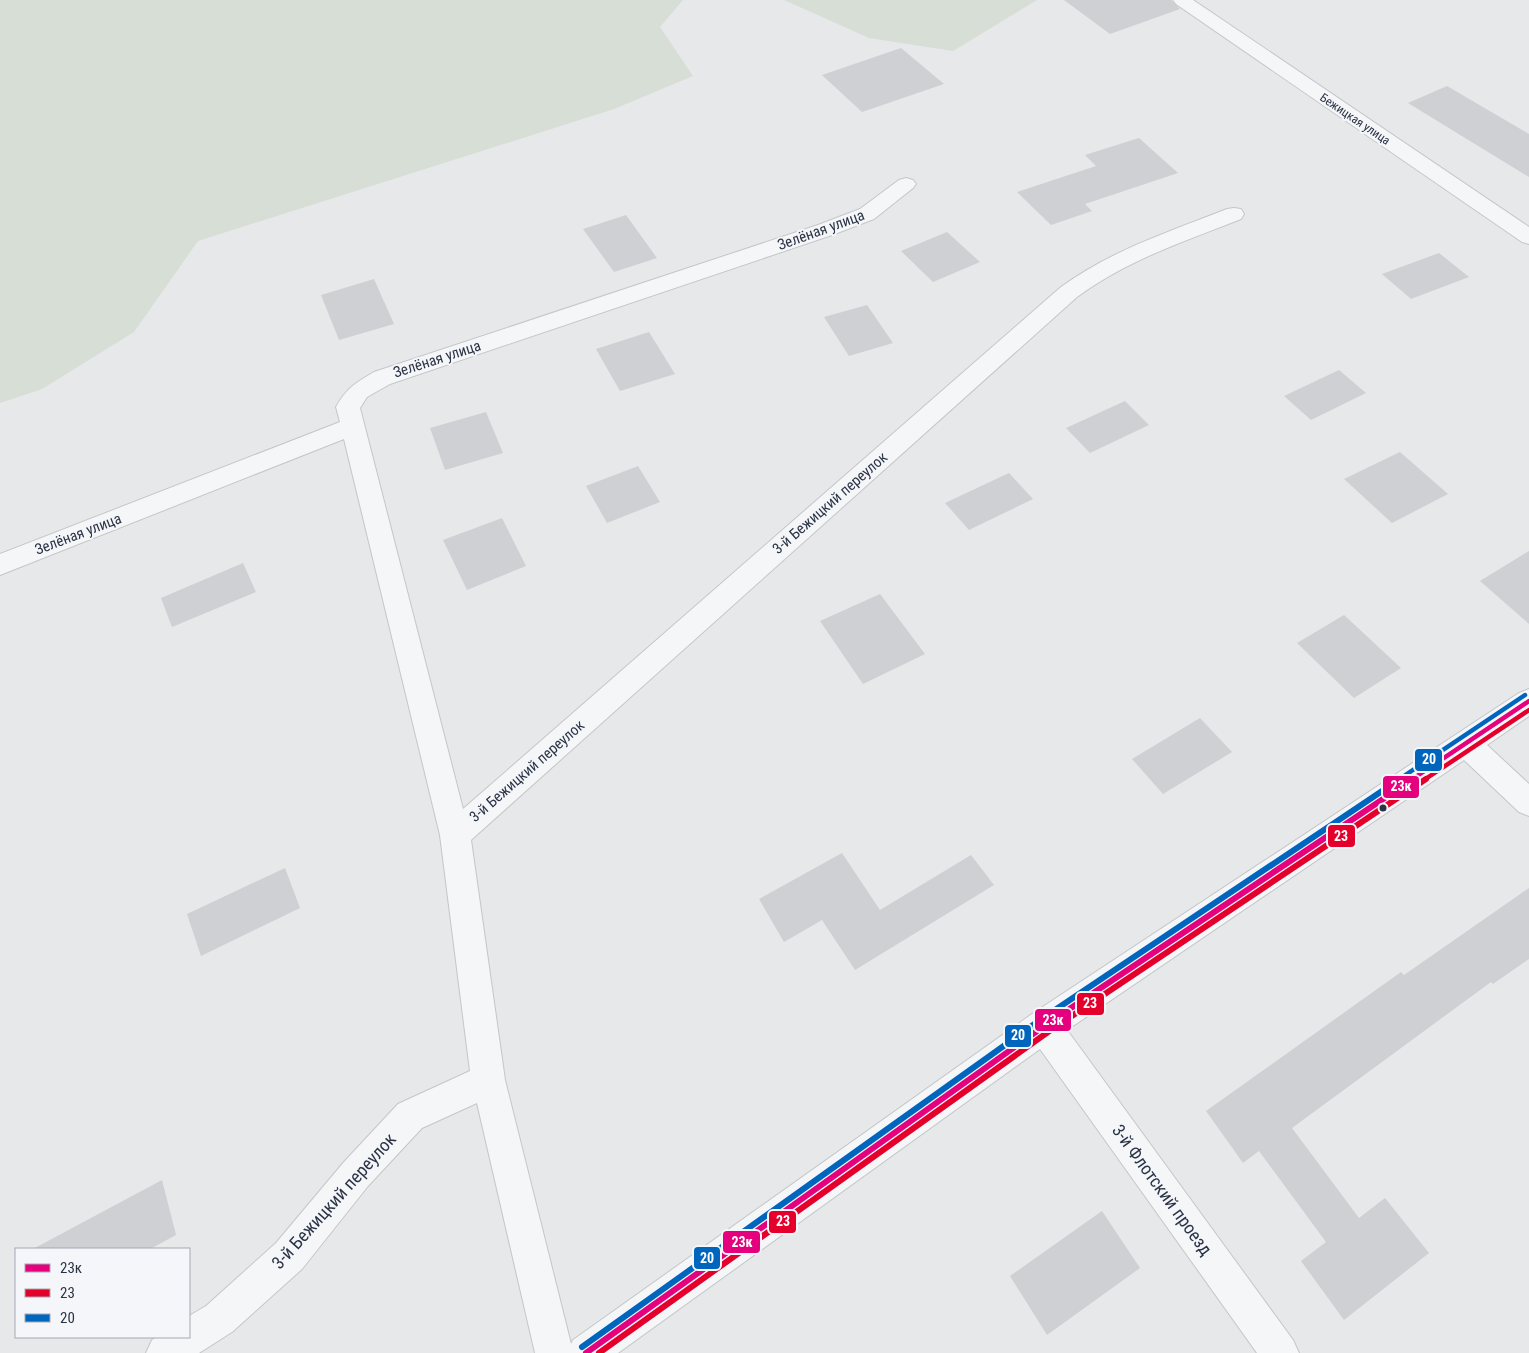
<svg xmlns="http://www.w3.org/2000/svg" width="1529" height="1353" viewBox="0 0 1529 1353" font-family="'Roboto Condensed',sans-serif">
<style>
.green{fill:#d6ded6}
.building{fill:#ced0d3}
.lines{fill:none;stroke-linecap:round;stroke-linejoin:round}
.minor-casing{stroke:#c4c6c8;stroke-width:2}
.minor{fill:#f5f6f7;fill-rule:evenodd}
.bus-1-far1-casing{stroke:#f4f6f9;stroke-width:8}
.bus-1-casing{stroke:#f4f6f9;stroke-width:10}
.bus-2-far1-casing{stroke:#f4f6f9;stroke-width:8}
.bus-2-casing{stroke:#f4f6f9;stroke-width:10}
.bus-3-far1-casing{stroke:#f4f6f9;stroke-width:8}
.bus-3-casing{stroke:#f4f6f9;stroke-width:10}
.bus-1-far1{stroke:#e5007d;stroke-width:4.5}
.bus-1{stroke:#e5007d;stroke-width:6}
.bus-2-far1{stroke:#e4002b;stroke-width:4.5}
.bus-2{stroke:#e4002b;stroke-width:6}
.bus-3-far1{stroke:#0065bd;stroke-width:4.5}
.bus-3{stroke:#0065bd;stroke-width:6}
.bus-dot{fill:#2b3445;stroke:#f4f6f9;stroke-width:2}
.labels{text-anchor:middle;stroke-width:4;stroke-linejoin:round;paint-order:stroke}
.far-street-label{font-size:12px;fill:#2b3445;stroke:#f4f6f9}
.street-label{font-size:15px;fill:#2b3445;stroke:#f4f6f9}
.near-street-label{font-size:18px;fill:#2b3445;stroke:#f4f6f9}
.line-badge{stroke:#f4f6f9;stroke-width:2}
.badge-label{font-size:14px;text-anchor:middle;font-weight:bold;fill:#fff}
</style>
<rect width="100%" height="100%" fill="#e6e8ea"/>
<g class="green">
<polygon points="0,0 683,0 660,27 693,76 614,109 198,241 134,332 42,389 0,403"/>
<polygon points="784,0 1037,0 953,51 869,38"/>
</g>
<g class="building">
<polygon points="1064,0 1171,0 1180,9 1110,34"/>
<polygon points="901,48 944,84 862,112 822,75"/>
<polygon points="1447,86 1529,134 1529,177 1408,103"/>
<polygon points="1139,138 1178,173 1085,204 1092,211 1051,225 1017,192 1096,166 1085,155"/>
<polygon points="626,215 657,258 614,272 583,229"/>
<polygon points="947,232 980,262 933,282 901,251"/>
<polygon points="1439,253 1469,277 1411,299 1382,274"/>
<polygon points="374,279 394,324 339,340 321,295"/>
<polygon points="867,305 893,343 849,356 824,317"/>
<polygon points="649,332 675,374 620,391 596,349"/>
<polygon points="1339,370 1366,393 1311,420 1284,396"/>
<polygon points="1125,401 1149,425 1090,453 1066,428"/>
<polygon points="486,412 503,453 445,470 430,428"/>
<polygon points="1400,452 1448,494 1392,523 1344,479"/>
<polygon points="638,466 660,502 607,523 586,486"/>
<polygon points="1009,473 1033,499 969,530 945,503"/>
<polygon points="502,518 526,566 467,590 443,540"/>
<polygon points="1529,551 1529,624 1480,581"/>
<polygon points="243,563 256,592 172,627 161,598"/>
<polygon points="880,594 925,654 863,684 820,621"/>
<polygon points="1344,615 1401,668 1354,698 1297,643"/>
<polygon points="1200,718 1232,752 1163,794 1132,759"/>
<polygon points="842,853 880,910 971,855 994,885 855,970 822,920 784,942 759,899"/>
<polygon points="285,868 300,908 201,956 187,914"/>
<polygon points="1529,888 1529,959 1493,984 1491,982 1292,1128 1359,1218 1385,1198 1429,1253 1344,1320 1301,1261 1326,1242 1259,1151 1243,1163 1206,1111 1401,972 1404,975"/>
<polygon points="162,1180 176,1235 150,1249 33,1249"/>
<polygon points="1102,1211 1140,1268 1047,1335 1010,1276"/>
</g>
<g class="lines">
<defs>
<g id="minor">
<polygon points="1173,0 1193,0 1529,227 1529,244 1522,242 1176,4"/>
<path d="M906,178L913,180L916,184L913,188L874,219L832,235L390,384L367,397L360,408L463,809L1061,287C1112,250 1169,232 1227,209L1234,208L1241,209L1244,214L1241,219C1183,242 1127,260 1077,297L471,840L505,1080L571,1344L573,1340L1032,1014L1519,693L1529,689V716L1487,745L1529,784V816L1519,812L1464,760L1067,1030L1293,1340L1299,1353H1257L1040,1049L618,1353H535L477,1103L422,1128L368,1186L302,1269L232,1332L199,1353H146L152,1340L156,1337H189V1316L206,1306L276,1243L344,1162L398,1104L470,1071L440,835L344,439L0,575V554L340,422L336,407C347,388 355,383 374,372L818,225L860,209L899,180Z"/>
</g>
</defs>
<use href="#minor" class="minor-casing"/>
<use href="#minor" class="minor"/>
<defs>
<polyline id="bus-1-far1" points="1411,780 1529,701"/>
<polyline id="bus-1" points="586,1353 1044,1026 1413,779"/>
<polyline id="bus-2-far1" points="1424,780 1529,710"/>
<polyline id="bus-2" points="599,1353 1048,1032 1426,779"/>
<polyline id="bus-3-far1" points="1398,780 1525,695"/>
<polyline id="bus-3" points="582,1347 1040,1020 1400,779"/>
</defs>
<use href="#bus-1-far1" class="bus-1-far1-casing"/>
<use href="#bus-1" class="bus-1-casing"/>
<use href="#bus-2-far1" class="bus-2-far1-casing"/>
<use href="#bus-2" class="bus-2-casing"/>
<use href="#bus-3-far1" class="bus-3-far1-casing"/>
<use href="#bus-3" class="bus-3-casing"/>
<use href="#bus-1-far1" class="bus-1-far1"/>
<use href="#bus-1" class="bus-1"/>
<use href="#bus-2-far1" class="bus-2-far1"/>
<use href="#bus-2" class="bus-2"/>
<use href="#bus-3-far1" class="bus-3-far1"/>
<use href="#bus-3" class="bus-3"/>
</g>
<circle class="bus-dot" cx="1383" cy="808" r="4.5"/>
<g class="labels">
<g class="far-street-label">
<text transform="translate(1355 119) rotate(34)" y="4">Бежицкая улица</text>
</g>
<g class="street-label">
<text transform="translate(821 230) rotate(-20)" y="5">Зелёная улица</text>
<text transform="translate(437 359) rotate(-18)" y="5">Зелёная улица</text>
<text transform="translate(830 503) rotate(-41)" y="5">3-й Бежицкий переулок</text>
<text transform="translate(78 534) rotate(-21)" y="5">Зелёная улица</text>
<text transform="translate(527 771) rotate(-41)" y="5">3-й Бежицкий переулок</text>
</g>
<g class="near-street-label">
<text transform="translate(1162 1190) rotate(54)" y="6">3-й Флотский проезд</text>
<text transform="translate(334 1201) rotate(-48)" y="6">3-й Бежицкий переулок</text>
</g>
</g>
<g class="line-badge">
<rect x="1414" y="748" width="29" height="24" rx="5" fill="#0065bd"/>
<rect x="1382" y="775" width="38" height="24" rx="5" fill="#e5007d"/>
<rect x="1327" y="824" width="29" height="24" rx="5" fill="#e4002b"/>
<rect x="1076" y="992" width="29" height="24" rx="5" fill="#e4002b"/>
<rect x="1034" y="1008" width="38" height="24" rx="5" fill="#e5007d"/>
<rect x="1004" y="1024" width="28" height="24" rx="5" fill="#0065bd"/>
<rect x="768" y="1210" width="29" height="24" rx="5" fill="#e4002b"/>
<rect x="722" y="1230" width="39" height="24" rx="5" fill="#e5007d"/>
<rect x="693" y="1246" width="28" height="24" rx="5" fill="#0065bd"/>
</g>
<g class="badge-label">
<text x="1429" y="764">20</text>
<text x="1401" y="791">23к</text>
<text x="1341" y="841">23</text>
<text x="1090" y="1008">23</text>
<text x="1053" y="1025">23к</text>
<text x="1018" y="1040">20</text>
<text x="783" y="1226">23</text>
<text x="742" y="1247">23к</text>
<text x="707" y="1263">20</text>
</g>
<rect x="15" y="1248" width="175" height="90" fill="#f4f6f9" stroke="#a4a8b1"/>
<rect x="25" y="1264" width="25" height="8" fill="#e5007d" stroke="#a4a8b1"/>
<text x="60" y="1273" font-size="15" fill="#2b3445">23к</text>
<rect x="25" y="1289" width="25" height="8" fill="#e4002b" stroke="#a4a8b1"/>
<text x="60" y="1298" font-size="15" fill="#2b3445">23</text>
<rect x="25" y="1314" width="25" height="8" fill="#0065bd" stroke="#a4a8b1"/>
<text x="60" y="1323" font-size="15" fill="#2b3445">20</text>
</svg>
